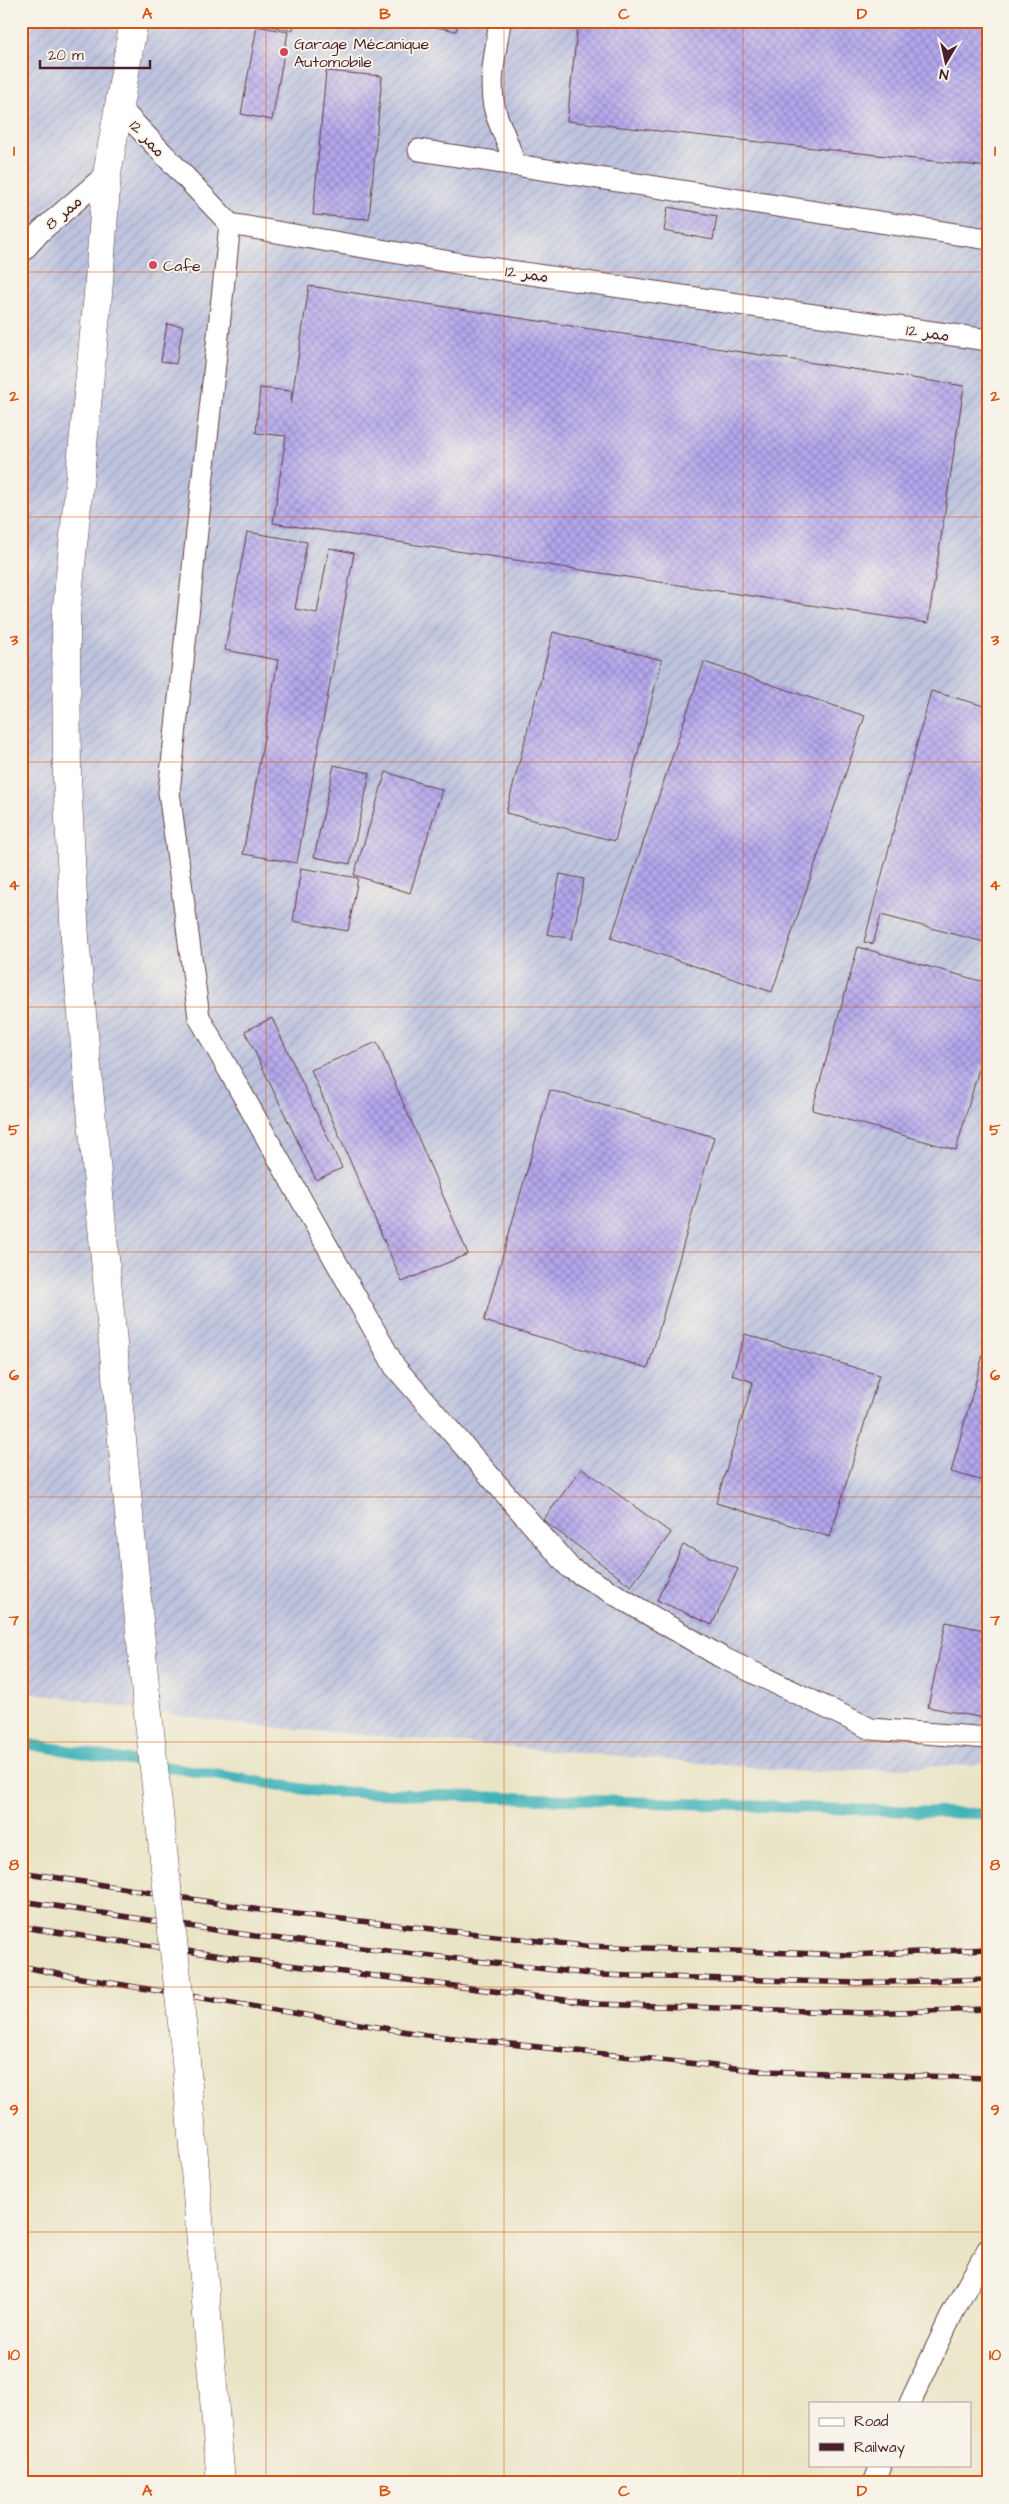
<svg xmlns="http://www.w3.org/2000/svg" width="1009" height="2504" viewBox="0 0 1009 2504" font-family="'Architects Daughter','Playpen Sans Arabic',sans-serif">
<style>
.industrial{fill:url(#industrial-furrows)}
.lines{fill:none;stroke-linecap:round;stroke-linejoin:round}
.stream{stroke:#42b3b9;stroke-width:11}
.building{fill:url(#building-cross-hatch)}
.lane-casing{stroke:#623d42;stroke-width:23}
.primary-casing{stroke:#623d42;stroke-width:29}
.lane{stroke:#fff;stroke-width:21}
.primary{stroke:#fff;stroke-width:28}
.rail-casing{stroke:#4a1f2b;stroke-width:5.5}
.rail{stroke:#f7f3e8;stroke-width:4;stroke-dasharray:11;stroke-linecap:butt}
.primary-bridge-casing{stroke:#623d42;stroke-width:29;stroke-linecap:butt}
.primary-bridge{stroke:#fff;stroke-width:28}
.grid{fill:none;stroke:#d8530f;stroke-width:1;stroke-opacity:0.55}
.poi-dot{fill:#d1495b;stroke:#f7f3e8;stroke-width:2}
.labels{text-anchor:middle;stroke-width:4;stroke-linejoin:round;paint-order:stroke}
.poi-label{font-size:16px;fill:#4a1f2b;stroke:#f7f3e8;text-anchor:start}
.street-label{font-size:16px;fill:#4a1f2b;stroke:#f7f3e8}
.neatline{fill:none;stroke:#d8530f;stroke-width:2}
.grid-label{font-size:16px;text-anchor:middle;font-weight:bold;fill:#d8530f}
</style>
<defs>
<pattern id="industrial-furrows" width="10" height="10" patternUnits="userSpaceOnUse" patternTransform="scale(1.25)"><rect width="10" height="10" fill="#bdc3de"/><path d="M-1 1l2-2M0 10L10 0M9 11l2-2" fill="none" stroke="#a4a7bf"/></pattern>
<pattern id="building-cross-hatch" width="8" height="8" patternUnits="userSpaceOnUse" patternTransform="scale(1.25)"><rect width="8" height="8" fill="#b3a7ed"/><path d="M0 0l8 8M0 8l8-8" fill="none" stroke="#9487c0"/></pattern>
</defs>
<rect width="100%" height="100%" fill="#f7f3e8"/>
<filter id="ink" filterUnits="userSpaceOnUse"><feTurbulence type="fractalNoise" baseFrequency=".02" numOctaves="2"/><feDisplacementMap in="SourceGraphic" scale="10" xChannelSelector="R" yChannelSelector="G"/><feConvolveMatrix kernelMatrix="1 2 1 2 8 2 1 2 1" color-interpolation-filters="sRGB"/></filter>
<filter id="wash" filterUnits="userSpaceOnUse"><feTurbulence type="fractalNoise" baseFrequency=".0096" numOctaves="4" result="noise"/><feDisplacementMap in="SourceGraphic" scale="20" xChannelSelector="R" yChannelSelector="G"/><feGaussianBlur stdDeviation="1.12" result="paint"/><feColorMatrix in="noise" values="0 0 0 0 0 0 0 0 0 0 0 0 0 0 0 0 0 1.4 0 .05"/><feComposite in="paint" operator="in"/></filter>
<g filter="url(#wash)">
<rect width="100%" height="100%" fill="#eae4c6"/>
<polygon class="industrial" points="21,21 988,21 988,1764 808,1772 234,1724 21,1691"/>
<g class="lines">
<polyline class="stream" points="21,1743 315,1791 988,1814"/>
</g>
<g id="blocks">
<g class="building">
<polygon points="247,21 294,21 293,31"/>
<polygon points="409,21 458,21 456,31"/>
<polygon points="578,21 988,21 988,167 567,121"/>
<polygon points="257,26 288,32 272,120 241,114"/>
<polygon points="326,71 382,76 369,219 313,215"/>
<polygon points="668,207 717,216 713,240 664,231"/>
<polygon points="309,286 964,386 928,623 273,523 286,436 256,433 260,388 292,391 291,404"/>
<polygon points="167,324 183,326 176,364 161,361"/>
<polygon points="247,532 307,542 295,609 317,613 329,548 354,553 297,863 243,854 278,660 225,650"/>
<polygon points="553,632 662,660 615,841 506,813"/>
<polygon points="704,662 865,716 772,992 611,938"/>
<polygon points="931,691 988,707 988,943 881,915 873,944 864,942"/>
<polygon points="334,765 370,773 350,864 314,857"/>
<polygon points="386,772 442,790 410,893 354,875"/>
<polygon points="301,868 358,878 348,931 293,921"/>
<polygon points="560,874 584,879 572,939 547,934"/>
<polygon points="858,947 988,983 988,1067 980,1065 956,1150 812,1110"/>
<polygon points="272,1018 342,1168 316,1180 245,1031"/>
<polygon points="377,1042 468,1254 402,1282 311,1070"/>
<polygon points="550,1090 714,1137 648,1368 484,1321"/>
<polygon points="745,1334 879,1375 830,1537 716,1503 753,1382 732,1375"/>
<polygon points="987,1340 988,1340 988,1482 951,1472"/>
<polygon points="582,1468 671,1533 631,1586 543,1520"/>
<polygon points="683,1545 738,1569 712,1625 657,1600"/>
<polygon points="946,1622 988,1631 988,1719 928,1707"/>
</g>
</g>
</g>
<g filter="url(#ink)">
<use href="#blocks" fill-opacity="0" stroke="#623d42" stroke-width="1"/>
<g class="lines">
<defs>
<g id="lane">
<path d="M500,21C496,51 487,85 496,114C502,132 511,147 514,165"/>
<polyline points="117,105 230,224 468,265 988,340"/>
<polyline points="419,150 988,239"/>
<polyline points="230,224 169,792 199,1017 395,1367 570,1568 721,1657 871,1729 988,1738"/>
<polyline points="21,253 41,231 107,174"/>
<polyline points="910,2403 955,2308 988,2249"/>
<polyline points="874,2483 881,2465"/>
</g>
<g id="primary">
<polyline points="134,21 107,174 98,294 66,616 67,778 75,939 146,1695"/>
<polyline points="185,2050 221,2483"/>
</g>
</defs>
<use href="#lane" class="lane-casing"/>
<use href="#primary" class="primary-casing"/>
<use href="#lane" class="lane"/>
<use href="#primary" class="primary"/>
<defs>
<g id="rail">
<polyline points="21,1872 260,1910 585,1946 850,1955 988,1949"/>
<polyline points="21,1901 255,1936 599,1975 858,1983 988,1979"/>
<polyline points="21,1927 249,1960 596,2004 865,2013 988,2009"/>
<polyline points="21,1966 63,1975 426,2035 763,2071 988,2078"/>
</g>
</defs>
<use href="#rail" class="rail-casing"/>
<use href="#rail" class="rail"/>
<defs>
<polyline id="primary-bridge" points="146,1695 185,2050"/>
</defs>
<use href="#primary-bridge" class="primary-bridge-casing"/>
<use href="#primary-bridge" class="primary-bridge"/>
</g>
</g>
<path class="grid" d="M266,21V2483M504,21V2483M743,21V2483M21,272H988M21,517H988M21,762H988M21,1007H988M21,1252H988M21,1497H988M21,1742H988M21,1987H988M21,2232H988"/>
<g class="poi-dot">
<circle cx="284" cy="52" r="5"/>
<circle cx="153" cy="265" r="5"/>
</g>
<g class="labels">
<g class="poi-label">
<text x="294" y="49">Garage Mécanique<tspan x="294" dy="18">Automobile</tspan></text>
<text x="163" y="271">Cafe</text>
</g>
<g class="street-label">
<text transform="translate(148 138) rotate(47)" y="6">ممر 12</text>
<text transform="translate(63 212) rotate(-41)" y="6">ممر 8</text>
<text transform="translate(527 273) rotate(8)" y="6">ممر 12</text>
<text transform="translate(928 332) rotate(8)" y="6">ممر 12</text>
</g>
</g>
<rect width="1009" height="2504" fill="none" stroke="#f7f3e8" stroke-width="55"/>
<rect x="809" y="2402" width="162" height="65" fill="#f7f3e8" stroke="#b29e9c"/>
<rect x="819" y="2418" width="25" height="8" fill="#ffffff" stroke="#b29e9c"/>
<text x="854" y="2426" font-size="15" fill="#4a1f2b">Road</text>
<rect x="819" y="2443" width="25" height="8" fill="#4a1f2b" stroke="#b29e9c"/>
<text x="854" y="2452" font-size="15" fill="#4a1f2b">Railway</text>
<g transform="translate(946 62) rotate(189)" stroke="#f7f3e8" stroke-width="4" paint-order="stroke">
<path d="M0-4L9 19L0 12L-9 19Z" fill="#4a1f2b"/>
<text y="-8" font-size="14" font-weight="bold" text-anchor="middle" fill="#4a1f2b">N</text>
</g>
<path d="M40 60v8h110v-8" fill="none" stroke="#4a1f2b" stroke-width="2.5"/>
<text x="48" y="60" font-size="15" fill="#4a1f2b" stroke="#f7f3e8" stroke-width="4" paint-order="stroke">20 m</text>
<rect x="28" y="28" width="954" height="2448" class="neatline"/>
<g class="grid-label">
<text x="147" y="19">A</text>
<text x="385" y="19">B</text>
<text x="624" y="19">C</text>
<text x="862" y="19">D</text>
<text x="14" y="156">1</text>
<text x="995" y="156">1</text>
<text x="14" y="401">2</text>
<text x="995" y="401">2</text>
<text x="14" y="645">3</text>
<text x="995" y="645">3</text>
<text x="14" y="890">4</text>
<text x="995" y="890">4</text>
<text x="14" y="1135">5</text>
<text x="995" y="1135">5</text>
<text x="14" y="1380">6</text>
<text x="995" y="1380">6</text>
<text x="14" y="1625">7</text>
<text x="995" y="1625">7</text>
<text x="14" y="1870">8</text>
<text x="995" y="1870">8</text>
<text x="14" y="2115">9</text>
<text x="995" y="2115">9</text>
<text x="14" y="2360">10</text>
<text x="995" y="2360">10</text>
<text x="147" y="2496">A</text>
<text x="385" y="2496">B</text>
<text x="624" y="2496">C</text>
<text x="862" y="2496">D</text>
</g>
</svg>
